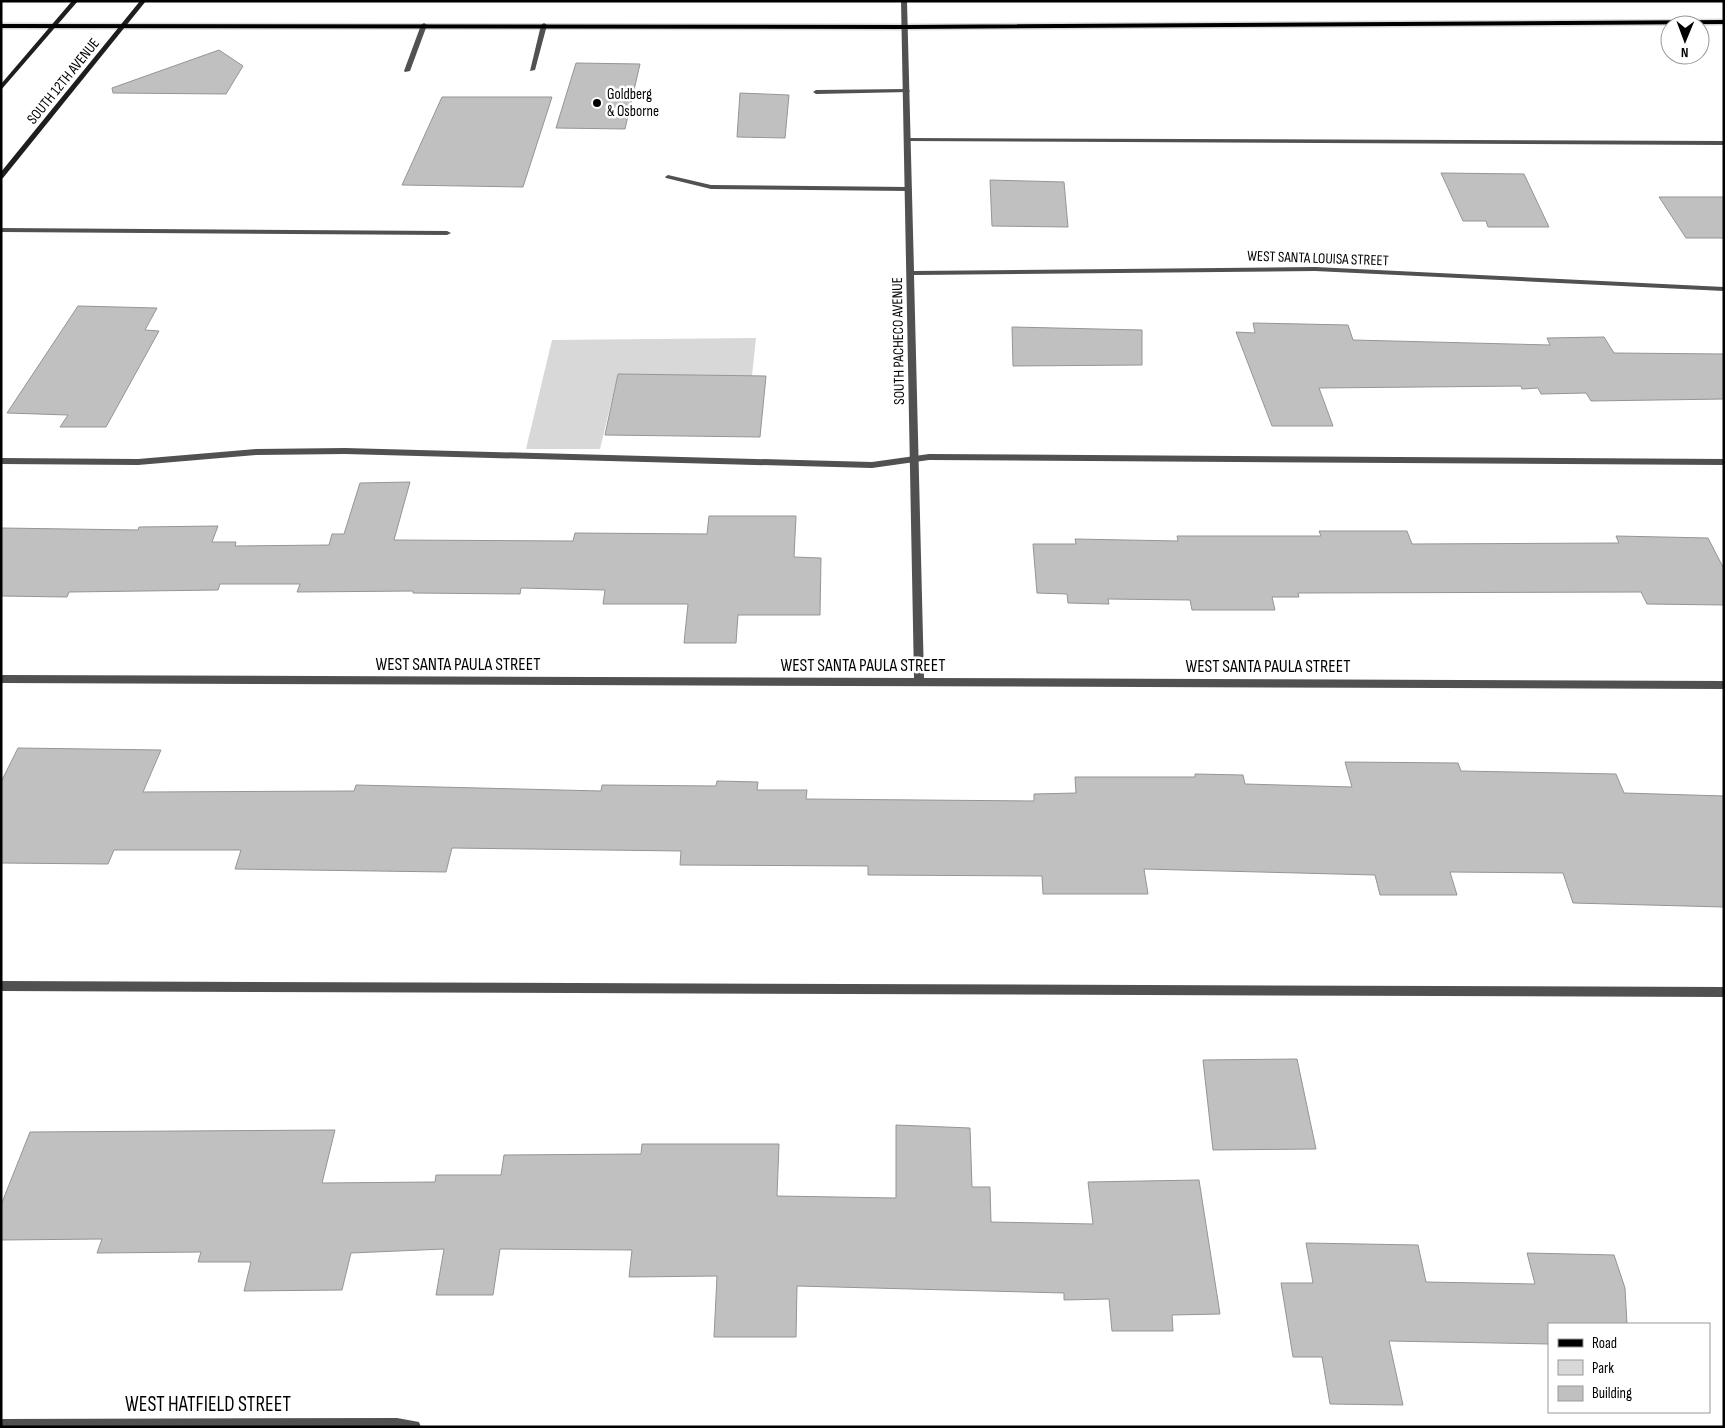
<svg xmlns="http://www.w3.org/2000/svg" width="1725" height="1428" viewBox="0 0 1725 1428" font-family="'Sofia Sans Condensed',sans-serif">
<style>
.green{fill:#d8d8d8}
.building{fill:#c0c0c0;stroke:#959595}
.lines{fill:none;stroke-linecap:round;stroke-linejoin:round}
.primary-casing{stroke:#dbdbdb;stroke-width:3}
.service{fill:#515151;fill-rule:evenodd}
.minor{fill:#515151;fill-rule:evenodd}
.secondary{fill:#1e1e1e;fill-rule:evenodd}
.primary{fill:#000;fill-rule:evenodd}
.poi-dot{fill:#000;stroke:#fff;stroke-width:2}
.labels{text-anchor:middle;stroke-width:5;stroke-linejoin:round;paint-order:stroke}
.far-street-label{font-size:15px;fill:#000;stroke:#fff}
.far-poi-label{font-size:15px;fill:#000;stroke:#fff;text-anchor:start}
.street-label{font-size:18px;fill:#000;stroke:#fff}
.near-street-label{font-size:21px;fill:#000;stroke:#fff}
</style>
<rect width="100%" height="100%" fill="#fff"/>
<polygon class="green" points="756,338 752,376 618,374 600,449 526,449 552,340"/>
<g class="building">
<polygon points="219,50 243,66 226,94 113,93 112,88"/>
<polygon points="576,63 640,64 625,129 556,128"/>
<polygon points="740,93 789,95 785,138 737,137"/>
<polygon points="442,97 552,97 523,187 402,185"/>
<polygon points="1441,173 1524,174 1549,227 1488,227 1486,221 1463,221"/>
<polygon points="990,180 1064,182 1068,227 992,226"/>
<polygon points="1659,197 1724,197 1724,238 1686,238"/>
<polygon points="78,306 157,308 145,330 159,331 106,427 60,427 68,415 7,413"/>
<polygon points="1253,323 1348,325 1353,340 1550,345 1547,338 1604,337 1614,353 1724,354 1724,399 1591,401 1586,393 1541,394 1538,388 1522,389 1521,386 1319,388 1333,426 1272,426 1236,332 1255,333"/>
<polygon points="1012,327 1142,330 1142,365 1013,366"/>
<polygon points="618,374 766,376 760,437 605,435"/>
<polygon points="410,482 394,540 573,541 575,533 707,534 709,516 796,516 794,557 821,558 820,615 738,615 736,643 684,643 688,604 603,604 605,590 521,588 520,594 413,593 413,591 297,592 300,584 220,584 218,590 69,592 67,597 1,596 1,528 138,530 139,527 218,526 212,542 236,542 235,546 329,545 332,534 344,534 360,483"/>
<polygon points="1319,531 1407,531 1412,544 1619,543 1616,536 1708,538 1724,569 1724,605 1647,604 1641,592 1298,593 1299,597 1272,597 1275,610 1192,610 1190,600 1108,599 1109,604 1068,603 1067,594 1037,593 1033,544 1076,544 1075,539 1178,541 1177,536 1321,536"/>
<polygon points="18,748 161,750 143,792 354,791 356,785 601,791 602,785 716,786 717,781 758,782 757,790 807,790 806,799 1034,801 1034,794 1076,793 1075,777 1195,777 1195,774 1243,775 1245,784 1352,787 1345,762 1458,763 1461,771 1616,774 1624,793 1724,796 1724,907 1573,903 1563,873 1450,872 1457,895 1380,895 1375,875 1144,869 1148,894 1043,894 1042,876 868,875 868,866 680,865 681,851 452,848 446,872 235,869 241,850 114,850 108,864 1,863 1,782"/>
<polygon points="1297,1059 1316,1149 1213,1150 1203,1060"/>
<polygon points="896,1125 970,1128 972,1187 990,1187 991,1222 1093,1224 1088,1182 1199,1180 1220,1314 1172,1315 1173,1331 1112,1331 1109,1299 1064,1300 1064,1293 797,1286 796,1337 714,1337 717,1276 629,1277 632,1250 500,1249 493,1295 436,1295 444,1249 351,1253 342,1290 244,1291 251,1262 198,1262 201,1252 97,1253 102,1239 1,1240 1,1205 30,1132 335,1130 322,1183 435,1182 436,1175 501,1175 504,1155 641,1154 642,1144 779,1144 777,1196 896,1198"/>
<polygon points="1306,1243 1418,1245 1426,1282 1535,1284 1527,1253 1614,1255 1625,1288 1627,1324 1549,1324 1549,1344 1389,1341 1403,1405 1330,1404 1322,1357 1293,1357 1281,1283 1313,1283"/>
</g>
<g class="lines">
<defs>
<polygon id="primary" points="1724,20 1724,24 906,29 1,28 1,24 906,25"/>
</defs>
<use href="#primary" class="primary-casing"/>
<g class="service">
<polygon points="424,23 427,25 410,71 405,72 404,71 421,25"/>
<polygon points="544,23 547,25 535,70 530,71 541,25"/>
<polygon points="907,89 910,91 909,92 816,94 813,92 816,90"/>
<polygon points="906,138 1724,141 1724,145 908,141 906,140"/>
<polygon points="668,175 711,185 909,187 912,189 909,191 711,189 666,178 665,177"/>
<polygon points="1,228 447,231 451,233 447,235 1,232"/>
<polygon points="345,448 872,462 929,454 1724,459 1724,465 929,460 872,468 345,454 256,455 138,465 1,464 1,458 138,459 256,449"/>
<polygon points="1,981 1724,987 1724,997 1,991"/>
</g>
<g class="minor">
<polygon points="901,1 907,1 914,271 1315,267 1724,287 1724,291 1315,271 914,275 924,678 1724,681 1724,689 1,683 1,675 914,678"/>
<polygon points="397,1418 419,1422 421,1427 1,1427 1,1419"/>
</g>
<g class="secondary">
<polygon points="72,1 78,1 1,90 1,84"/>
<polygon points="140,1 146,1 3,178 1,179 1,172"/>
</g>
<use href="#primary" class="primary"/>
</g>
<circle class="poi-dot" cx="597" cy="103" r="5"/>
<g class="labels">
<g class="far-street-label">
<text transform="translate(63 81) rotate(-51)" y="5">SOUTH 12TH AVENUE</text>
<text transform="translate(1318 258) rotate(2)" y="5">WEST SANTA LOUISA STREET</text>
<text transform="translate(898 341) rotate(-91)" y="5">SOUTH PACHECO AVENUE</text>
</g>
<g class="far-poi-label">
<text x="607" y="99">Goldberg<tspan x="607" dy="17">&amp; Osborne</tspan></text>
</g>
<g class="street-label">
<text x="458" y="670">WEST SANTA PAULA STREET</text>
<text x="863" y="671">WEST SANTA PAULA STREET</text>
<text x="1268" y="672">WEST SANTA PAULA STREET</text>
</g>
<g class="near-street-label">
<text x="208" y="1411">WEST HATFIELD STREET</text>
</g>
</g>
<rect width="1725" height="1428" fill="none" stroke="#000000" stroke-width="5"/>
<rect x="1548" y="1323" width="162" height="90" fill="#ffffff" stroke="#999999"/>
<rect x="1558" y="1339" width="25" height="8" fill="#000000" stroke="#999999"/>
<text x="1592" y="1348" font-size="15" fill="#000000">Road</text>
<rect x="1558" y="1360" width="25" height="15" fill="#d8d8d8" stroke="#999999"/>
<text x="1592" y="1373" font-size="15" fill="#000000">Park</text>
<rect x="1558" y="1386" width="25" height="15" fill="#c0c0c0" stroke="#999999"/>
<text x="1592" y="1398" font-size="15" fill="#000000">Building</text>
<g transform="translate(1685 40) rotate(181)"><circle r="24" fill="#ffffff" stroke="#999999"/>
<path d="M0-4L9 19L0 12L-9 19Z" fill="#000000"/>
<text y="-8" font-size="14" font-weight="bold" text-anchor="middle" fill="#000000">N</text>
</g>
</svg>
